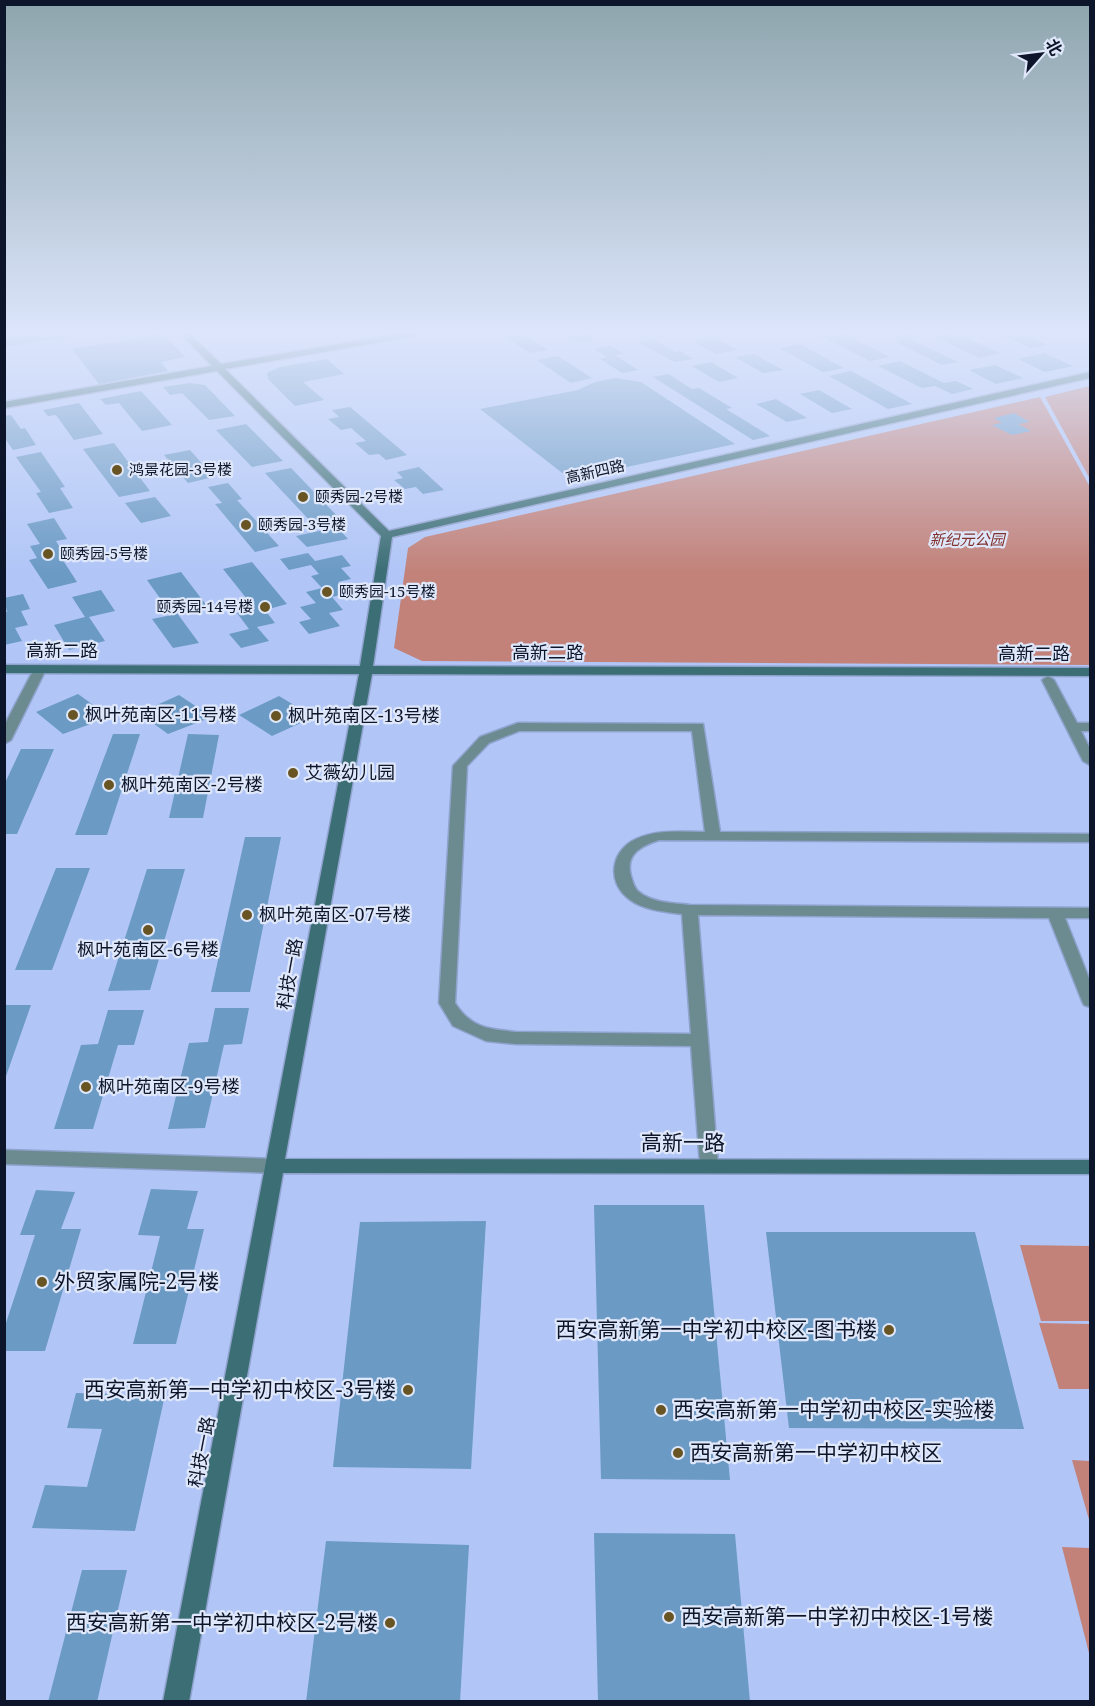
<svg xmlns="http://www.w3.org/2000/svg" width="1095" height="1706" viewBox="0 0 1095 1706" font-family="'Noto Serif','Noto Sans SC',serif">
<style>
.green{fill:#c2827a}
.building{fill:#6b9ac5}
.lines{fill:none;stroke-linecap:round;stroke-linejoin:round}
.street-casing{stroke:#90a3ce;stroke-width:3}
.secondary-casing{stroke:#90a3ce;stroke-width:3}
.street{fill:#6b8b90;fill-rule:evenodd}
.secondary{fill:#3c6e75;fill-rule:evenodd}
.poi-dot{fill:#695523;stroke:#dfe7fa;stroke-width:2}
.labels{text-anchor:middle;stroke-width:4.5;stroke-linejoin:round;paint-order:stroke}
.far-poi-label{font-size:15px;fill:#0c152a;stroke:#dfe7fa;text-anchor:start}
.far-street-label{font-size:15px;fill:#0c152a;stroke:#dfe7fa}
.far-park-label{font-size:15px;font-style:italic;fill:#80302b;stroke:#dfe7fa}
.street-label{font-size:18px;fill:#0c152a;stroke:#dfe7fa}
.poi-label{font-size:18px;fill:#0c152a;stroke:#dfe7fa;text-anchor:start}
.near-street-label{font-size:21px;fill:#0c152a;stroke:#dfe7fa}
.near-poi-label{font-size:21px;fill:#0c152a;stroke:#dfe7fa;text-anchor:start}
</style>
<rect width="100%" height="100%" fill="#b1c6f7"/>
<g class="green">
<polygon points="1090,386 1090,479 1045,397"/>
<polygon points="1040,397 1090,487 1090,665 422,661 394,648 408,548 425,537"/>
<polygon points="1020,1245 1090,1246 1090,1321 1041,1321"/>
<polygon points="1039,1323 1090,1324 1090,1389 1059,1389"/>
<polygon points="1072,1460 1090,1461 1090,1523"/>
<polygon points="1062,1547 1090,1548 1090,1657"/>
</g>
<g class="building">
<polygon points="4,333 86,333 86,334 4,347"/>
<polygon points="499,333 521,333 548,350 530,353"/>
<polygon points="562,333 584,333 596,340 579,343"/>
<polygon points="815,333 843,333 890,357 870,361"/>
<polygon points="885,333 910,333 918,337 909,339 958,362 942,365 894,341 900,340"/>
<polygon points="957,333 1000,353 980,358 935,337"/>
<polygon points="996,333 1020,333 1048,345 1031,348"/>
<polygon points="164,334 185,357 161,362 168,371 99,384 72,349"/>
<polygon points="714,337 738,350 716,354 693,341"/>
<polygon points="653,339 675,352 680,351 693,359 675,362 637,342"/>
<polygon points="800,344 844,368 823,372 779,348"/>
<polygon points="610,345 624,354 615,355 638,370 622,373 600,359 607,357 594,349"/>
<polygon points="1044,353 1073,366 1045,372 1018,359"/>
<polygon points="754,354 783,370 763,373 735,357"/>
<polygon points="558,356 592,378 571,383 537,360"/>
<polygon points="327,359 344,374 303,382 324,400 295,406 268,379 267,373 280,367"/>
<polygon points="900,361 944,383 956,381 973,389 952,394 935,386 922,388 878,366"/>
<polygon points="711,362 738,378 719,382 692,366"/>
<polygon points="995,365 1023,378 996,384 969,370"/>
<polygon points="851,371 912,404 888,409 829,376"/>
<polygon points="668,374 692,389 699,388 732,408 726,409 770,436 753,440 653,377"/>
<polygon points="615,378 641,382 735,444 570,479 480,409 578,390 595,382"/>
<polygon points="190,383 205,385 235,416 209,420 182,393 170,395 163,387"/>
<polygon points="819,390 852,409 832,413 800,394"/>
<polygon points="141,391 172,425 142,431 119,403 106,405 100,399"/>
<polygon points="776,399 807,418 787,422 756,404"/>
<polygon points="79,403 103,434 74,440 56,415 48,416 43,410"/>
<polygon points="350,407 407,455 386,460 379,454 369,455 355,443 366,441 351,428 341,430 328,419 339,417 332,410"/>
<polygon points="1014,413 1030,422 1018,424 1031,431 1012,435 992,425 1002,423 994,418"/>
<polygon points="11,415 21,429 25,428 36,445 13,450 4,437 4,416"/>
<polygon points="246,424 283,461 252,467 216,430"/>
<polygon points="114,443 150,491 119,497 83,449"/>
<polygon points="190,450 214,477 188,483 164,455"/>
<polygon points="41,452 65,487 60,488 73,508 49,513 36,493 41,492 16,457"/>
<polygon points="419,467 444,490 423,494 416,487 405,489 394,480 403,478 397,472"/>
<polygon points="291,468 341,520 314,525 265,473"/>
<polygon points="228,483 242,499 237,500 279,546 255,552 215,504 222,503 208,487"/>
<polygon points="155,497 171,516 141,523 125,503"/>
<polygon points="54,518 67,539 56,541 63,553 59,554 77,582 48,589 29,560 37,558 30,546 40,544 27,524"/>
<polygon points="337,527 348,539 307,547 296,536"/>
<polygon points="308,553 315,561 342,555 351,566 341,568 351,579 338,582 348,593 332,597 343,610 329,613 340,626 309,634 299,622 311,619 300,607 316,603 306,592 322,588 311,576 319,574 311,565 289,570 280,559"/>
<polygon points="252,562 287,604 265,610 275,623 257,627 269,641 241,648 229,634 249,629 237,613 255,609 223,569"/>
<polygon points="181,572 207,606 177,613 199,643 173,648 152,619 172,615 147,580"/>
<polygon points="101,590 115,611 89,617 105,641 69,650 54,625 85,617 72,597"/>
<polygon points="23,594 30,609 21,611 28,625 15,628 22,641 4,645 4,612 7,612 4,598"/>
<polygon points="78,694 110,717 63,734 36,712"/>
<polygon points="179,695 212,717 168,734 139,713"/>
<polygon points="279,696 314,717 272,736 239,715"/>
<polygon points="113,734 140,734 107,835 75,835"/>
<polygon points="188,734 219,735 203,818 169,818"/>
<polygon points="21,749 54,749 17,834 4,834 4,785"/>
<polygon points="245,837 281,837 250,992 211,992"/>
<polygon points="56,868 90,868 52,970 15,970"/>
<polygon points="147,869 185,869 150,990 108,991"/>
<polygon points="4,1005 31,1005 5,1079 4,1079"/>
<polygon points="215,1008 249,1008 242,1044 224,1045 205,1128 168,1129 189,1043 208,1042"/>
<polygon points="108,1010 144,1010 134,1045 118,1045 93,1129 54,1129 81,1045 98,1044"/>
<polygon points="151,1189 198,1191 187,1229 204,1229 176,1344 133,1344 160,1236 138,1235"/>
<polygon points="36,1190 75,1192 61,1229 81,1229 45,1351 4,1351 4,1329 35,1235 20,1235"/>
<polygon points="594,1205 704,1205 730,1480 601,1479"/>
<polygon points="486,1221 471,1469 333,1467 360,1222"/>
<polygon points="766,1232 975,1232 1024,1429 789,1428"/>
<polygon points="76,1393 165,1395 135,1531 32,1528 45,1485 87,1487 102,1429 67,1428"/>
<polygon points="594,1533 735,1534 750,1702 598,1702"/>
<polygon points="326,1541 469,1545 460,1702 306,1702"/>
<polygon points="82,1570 127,1570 97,1702 48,1702"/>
</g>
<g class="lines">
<defs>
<g id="street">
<polygon points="40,665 46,669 11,740 4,744 4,726 34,669"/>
<polygon points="1048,676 1054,680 1077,723 1090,723 1090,731 1081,731 1090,749 1090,765 1083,761 1042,680"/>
<path d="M518,723L703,724L720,832L1090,834V842L659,840C641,846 625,854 631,876C633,882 634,888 639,892C653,903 673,903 690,905L1090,908V918H1065L1090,981V1007L1084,1005L1082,1001L1049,918L698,915L718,1165L716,1170L709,1172L702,1170L700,1165L691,1046L516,1044L486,1041L453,1026L439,1003L453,766L480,737ZM519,731H692L705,832C681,832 658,829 636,839C611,850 606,882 629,899C643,910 665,912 682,914L691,1034L516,1032C488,1029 471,1028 455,1003L467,766L489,743Z"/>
<polygon points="4,1150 275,1159 282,1161 284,1166 282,1171 275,1173 4,1164"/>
</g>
<polygon id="secondary" points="180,333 189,333 221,364 403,333 420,333 416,336 225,369 389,531 1090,372 1090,378 392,537 373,666 1090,668 1090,676 372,674 285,1159 1090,1160 1090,1174 283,1173 189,1702 163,1702 359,674 4,673 4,665 360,666 381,536 217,371 4,408 4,402 212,366"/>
</defs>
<use href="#street" class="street-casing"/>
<use href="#secondary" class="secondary-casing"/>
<use href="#street" class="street"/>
<use href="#secondary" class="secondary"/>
</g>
<linearGradient id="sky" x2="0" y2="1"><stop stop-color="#8ea5ad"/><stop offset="0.58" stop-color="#dce5fb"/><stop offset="1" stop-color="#dce5fb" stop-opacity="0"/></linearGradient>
<rect width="1095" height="572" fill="url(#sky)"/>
<g class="poi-dot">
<circle cx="117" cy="470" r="6"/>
<circle cx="303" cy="497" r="6"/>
<circle cx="246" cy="525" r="6"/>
<circle cx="48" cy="554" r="6"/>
<circle cx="327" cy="592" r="6"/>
<circle cx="265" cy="607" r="6"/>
<circle cx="73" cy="715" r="6"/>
<circle cx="276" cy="716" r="6"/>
<circle cx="293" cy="773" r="6"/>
<circle cx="109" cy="785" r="6"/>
<circle cx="247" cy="915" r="6"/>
<circle cx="148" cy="930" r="6"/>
<circle cx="86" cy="1087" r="6"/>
<circle cx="42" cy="1282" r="6"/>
<circle cx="889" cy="1330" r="6"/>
<circle cx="408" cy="1390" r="6"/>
<circle cx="661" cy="1410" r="6"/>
<circle cx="678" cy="1453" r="6"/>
<circle cx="669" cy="1617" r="6"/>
<circle cx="390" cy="1623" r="6"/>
</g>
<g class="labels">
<g class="far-poi-label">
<text x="129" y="475">鸿景花园-3号楼</text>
<text x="315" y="502">颐秀园-2号楼</text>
<text x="258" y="530">颐秀园-3号楼</text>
<text x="60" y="559">颐秀园-5号楼</text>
<text x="339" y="597">颐秀园-15号楼</text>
<text x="253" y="612" text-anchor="end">颐秀园-14号楼</text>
</g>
<g class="far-street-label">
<text transform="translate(595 472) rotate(-13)" y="5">高新四路</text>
</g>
<g class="far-park-label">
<text x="967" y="545">新纪元公园</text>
</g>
<g class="street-label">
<text x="62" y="657">高新二路</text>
<text x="548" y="659">高新二路</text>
<text x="1034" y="660">高新二路</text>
<text transform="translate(290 974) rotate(-80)" y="6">科技一路</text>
<text transform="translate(202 1452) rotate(-79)" y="6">科技一路</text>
</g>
<g class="poi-label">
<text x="85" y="721">枫叶苑南区-11号楼</text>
<text x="288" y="722">枫叶苑南区-13号楼</text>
<text x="305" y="779">艾薇幼儿园</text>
<text x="121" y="791">枫叶苑南区-2号楼</text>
<text x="259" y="921">枫叶苑南区-07号楼</text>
<text x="148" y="956" text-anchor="middle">枫叶苑南区-6号楼</text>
<text x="98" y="1093">枫叶苑南区-9号楼</text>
</g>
<g class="near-street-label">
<text x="683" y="1150">高新一路</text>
</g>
<g class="near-poi-label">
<text x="54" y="1289">外贸家属院-2号楼</text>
<text x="877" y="1337" text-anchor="end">西安高新第一中学初中校区-图书楼</text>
<text x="396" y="1397" text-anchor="end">西安高新第一中学初中校区-3号楼</text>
<text x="673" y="1417">西安高新第一中学初中校区-实验楼</text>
<text x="690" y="1460">西安高新第一中学初中校区</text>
<text x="681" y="1624">西安高新第一中学初中校区-1号楼</text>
<text x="378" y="1630" text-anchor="end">西安高新第一中学初中校区-2号楼</text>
</g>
</g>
<rect width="1095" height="1706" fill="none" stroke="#0c152a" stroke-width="12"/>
<g transform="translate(1041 54) rotate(62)" stroke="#dfe7fa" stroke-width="4.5" paint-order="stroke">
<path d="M0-4.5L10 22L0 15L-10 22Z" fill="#0c152a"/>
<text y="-9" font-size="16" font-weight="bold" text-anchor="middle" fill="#0c152a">北</text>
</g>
</svg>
